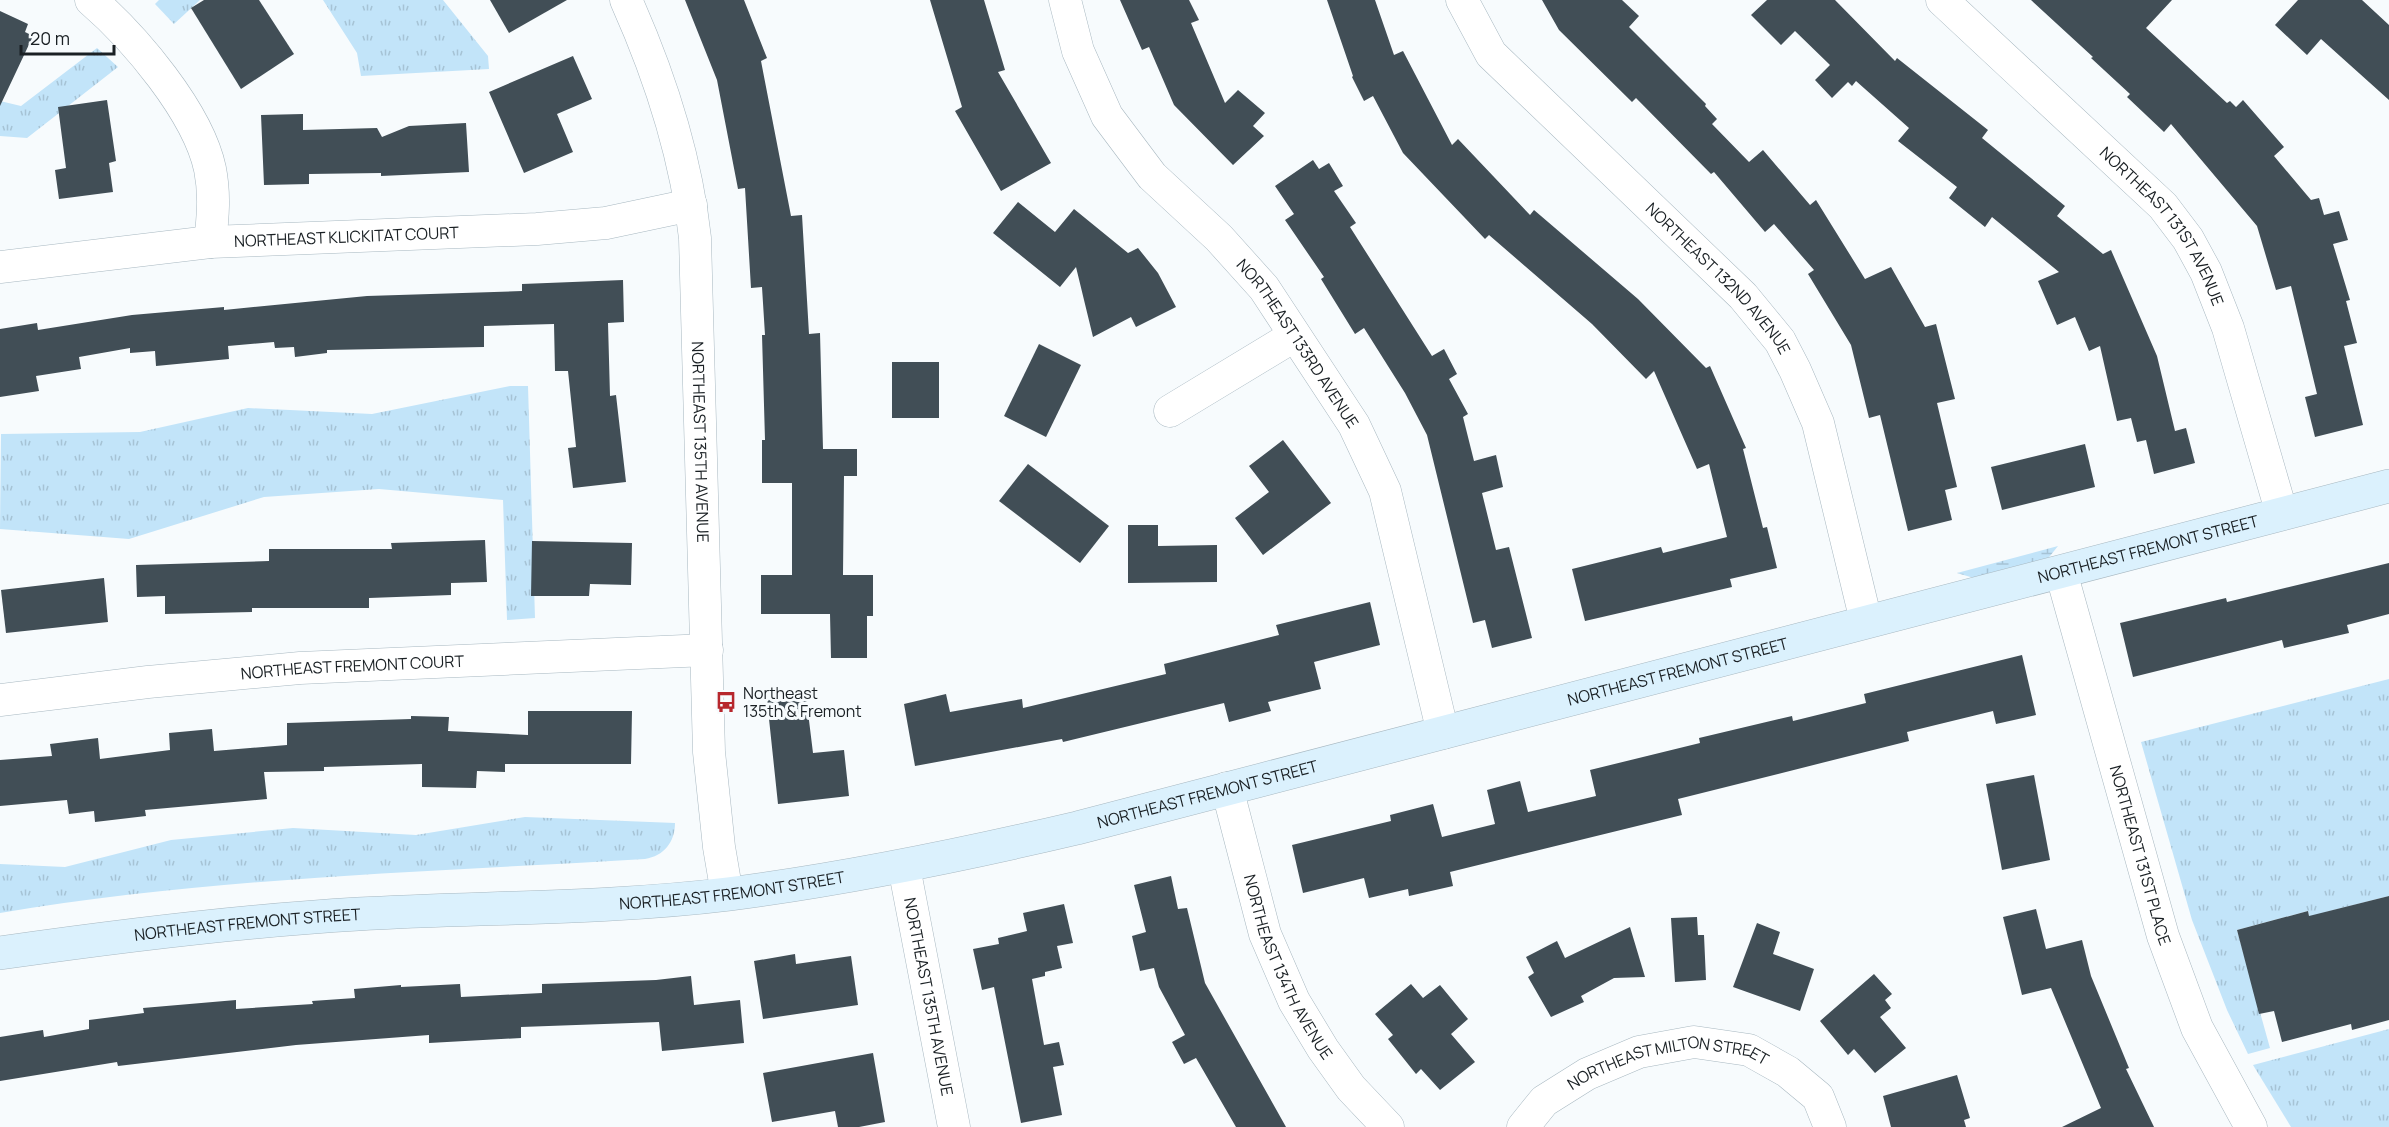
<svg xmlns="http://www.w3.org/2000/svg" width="2389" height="1127" viewBox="0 0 2389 1127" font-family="Manrope,sans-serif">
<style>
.grass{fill:url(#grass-tufts)}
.wetland{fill:url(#wetland-marsh)}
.building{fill:#414e56}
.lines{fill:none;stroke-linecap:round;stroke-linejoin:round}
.street-casing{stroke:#a8b8c1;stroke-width:33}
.secondary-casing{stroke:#a8b8c1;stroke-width:34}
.street{stroke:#fff;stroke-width:32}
.secondary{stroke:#dbf1fd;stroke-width:33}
.labels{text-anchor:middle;stroke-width:6;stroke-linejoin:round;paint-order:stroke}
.street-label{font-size:16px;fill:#1a2024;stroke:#f7fbfd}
.poi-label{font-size:16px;fill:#1a2024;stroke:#f7fbfd;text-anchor:start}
</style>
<defs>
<pattern id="grass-tufts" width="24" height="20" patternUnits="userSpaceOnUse" patternTransform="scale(1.5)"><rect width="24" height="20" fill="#c2e4f9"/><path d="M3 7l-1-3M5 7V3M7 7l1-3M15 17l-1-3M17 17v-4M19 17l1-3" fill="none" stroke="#a6c3d5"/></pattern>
<pattern id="wetland-marsh" width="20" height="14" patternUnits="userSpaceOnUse" patternTransform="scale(1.5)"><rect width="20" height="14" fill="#c2e4f9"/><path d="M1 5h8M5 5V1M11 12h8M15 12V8" fill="none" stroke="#a6c3d5"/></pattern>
</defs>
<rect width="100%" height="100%" fill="#f7fbfd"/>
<g class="grass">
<polygon points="159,0 200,0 174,24 155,4"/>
<polygon points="323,0 443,0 488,56 489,69 361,76 357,53"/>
<polygon points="97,48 118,67 27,138 0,136 0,101 21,106"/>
<polygon points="510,386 528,386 535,618 507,620 503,500 379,489 264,497 129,539 0,529 1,434 140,432 248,408 372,414"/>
<polygon points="2389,679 2389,896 2326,912 2311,923 2308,911 2237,930 2270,1048 2248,1054 2227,1010 2192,920 2141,742"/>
<path d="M525,817L675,823C675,842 664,856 645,859C428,872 214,877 0,913V864L65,867L171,840L293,828L416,835Z"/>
<polygon points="2389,1029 2389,1127 2291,1127 2253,1065"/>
</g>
<polygon class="wetland" points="2058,546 2046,561 1977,579 1957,573"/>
<g class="building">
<polygon points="204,0 259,0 294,54 241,89 191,8"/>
<polygon points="490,0 567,0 509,33"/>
<polygon points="685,0 744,0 767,58 761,61 791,216 802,215 809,334 820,333 823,449 857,449 857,476 844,476 843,575 873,575 873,616 867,616 867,658 831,658 830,614 761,614 761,575 792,575 792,483 762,483 762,440 765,440 762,335 765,335 762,287 751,288 745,188 738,189 717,80"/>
<polygon points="930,0 984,0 1005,70 998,72 1051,163 1001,191 955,111 962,107"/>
<polygon points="1120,0 1189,0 1199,20 1191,23 1225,103 1238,90 1265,113 1253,126 1264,136 1233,165 1174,105 1149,47 1142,50"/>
<polygon points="1327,0 1375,0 1394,55 1403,51 1452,145 1458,139 1530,215 1534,210 1638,299 1706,368 1710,366 1746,448 1743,449 1763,528 1767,527 1777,568 1730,579 1732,587 1585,621 1572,569 1661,547 1663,553 1727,537 1709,464 1697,469 1654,371 1646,379 1592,324 1489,235 1485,239 1403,153 1373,96 1364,101 1352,77 1353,76"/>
<polygon points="1542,0 1622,0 1639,16 1629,27 1706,104 1705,106 1717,119 1712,124 1749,162 1763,150 1810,205 1816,200 1865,279 1891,267 1925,327 1936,324 1955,399 1937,403 1957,487 1945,490 1952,520 1908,531 1880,415 1869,418 1851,345 1808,274 1814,270 1774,224 1765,232 1714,172 1711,174 1636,98 1632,102 1559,30"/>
<polygon points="1767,0 1835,0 1895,61 1897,58 1988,130 1982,138 2065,206 2057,216 2103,254 2111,250 2157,356 2175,431 2186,428 2195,463 2154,474 2146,440 2137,442 2131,418 2117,421 2100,346 2089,351 2075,317 2057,325 2038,281 2059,272 1992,217 1985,227 1949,198 1957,187 1898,141 1909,128 1856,81 1852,86 1848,82 1832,98 1815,80 1830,65 1795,31 1781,45 1751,15"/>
<polygon points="2031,0 2172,0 2146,28 2227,103 2230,101 2236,107 2243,100 2284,147 2274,156 2311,200 2319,198 2324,215 2339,211 2348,240 2333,244 2350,300 2346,301 2357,343 2344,346 2363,425 2315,437 2305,397 2317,394 2291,286 2276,290 2257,226 2171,124 2164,132 2127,97 2130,94 2091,58 2093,57"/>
<polygon points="2298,0 2362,0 2389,25 2389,100 2321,39 2307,55 2275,25"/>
<polygon points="0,11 28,24 25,32 33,36 0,106"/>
<polygon points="573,56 592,99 557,114 573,152 524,173 489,92"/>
<polygon points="107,100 116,161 109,163 113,192 59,199 55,170 66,168 58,107"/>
<polygon points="303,114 303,130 377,128 382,137 409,126 466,123 469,172 381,176 381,173 309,174 309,184 264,185 261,115"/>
<polygon points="1313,160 1319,169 1329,163 1343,186 1334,191 1356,223 1350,227 1432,356 1444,349 1457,374 1449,379 1468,414 1463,417 1474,461 1496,455 1503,487 1482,493 1496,550 1509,547 1532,638 1492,648 1485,620 1473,623 1427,435 1405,393 1364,328 1355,334 1321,279 1324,277 1285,220 1294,214 1275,186"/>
<polygon points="1018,202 1055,232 1074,209 1128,253 1138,248 1158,273 1176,307 1136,327 1131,317 1093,337 1076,267 1060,287 993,233"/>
<polygon points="623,280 624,322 608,323 610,396 616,395 626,482 573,488 568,448 576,447 568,371 555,371 554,324 484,326 484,347 327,350 327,353 295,357 294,347 275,348 274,342 228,346 229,359 156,366 155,351 130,353 130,348 79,357 81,369 36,376 39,391 0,397 0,329 37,323 38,330 132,315 224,307 224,310 367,296 522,291 522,284"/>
<polygon points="1039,344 1081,365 1046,437 1004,416"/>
<rect x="892" y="362" width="47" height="56"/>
<polygon points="1283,440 1331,503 1263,555 1235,518 1269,492 1249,466"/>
<polygon points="2085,444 2095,487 2002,510 1991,467"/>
<polygon points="1028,464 1109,526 1080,563 999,501"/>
<polygon points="1128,525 1158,525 1158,546 1217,545 1217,582 1128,583"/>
<polygon points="485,540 487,582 451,583 451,595 369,598 369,608 252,608 252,612 165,614 165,596 137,597 136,565 269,561 269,549 392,549 391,543"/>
<polygon points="532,541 632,543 631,585 590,584 589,596 531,596"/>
<polygon points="2389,563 2389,614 2347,625 2349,633 2284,648 2282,640 2133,677 2120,623 2226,598 2227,602"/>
<polygon points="104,578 108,622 6,633 1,590"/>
<polygon points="1370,602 1380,645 1314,662 1321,689 1268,702 1271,711 1229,722 1224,703 1063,742 1062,739 915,766 904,704 946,694 950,712 1022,699 1023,708 1166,674 1164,664 1279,635 1276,625"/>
<polygon points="2022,655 2036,715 1996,724 1993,711 1907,732 1909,741 1678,799 1682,815 1450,872 1453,886 1409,896 1408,889 1369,898 1364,878 1303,893 1292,845 1391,821 1390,815 1433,804 1442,837 1495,824 1487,790 1520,781 1528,812 1596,796 1590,770 1700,743 1699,738 1792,716 1793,721 1866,703 1864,694"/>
<polygon points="806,696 813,753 844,750 849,796 778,804 767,700"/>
<polygon points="528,711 632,711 631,764 505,764 505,772 477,771 476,788 422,787 422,764 324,767 324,771 264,772 267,799 145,810 146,816 95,822 94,811 69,814 67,800 0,806 0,760 52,756 50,744 98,738 100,759 170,750 169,733 212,729 214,751 287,745 287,723 411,719 411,716 449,717 448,731 528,735"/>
<polygon points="2034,775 2050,860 2002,870 1986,784"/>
<polygon points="1171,876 1178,909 1187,908 1205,983 1286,1127 1236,1127 1196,1058 1184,1064 1172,1042 1185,1035 1159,987 1154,968 1140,971 1132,936 1146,932 1134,885"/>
<polygon points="2389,896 2389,1020 2352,1030 2351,1024 2282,1042 2274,1011 2259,1014 2237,930 2308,911 2309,916"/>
<polygon points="1064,904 1073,943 1057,946 1062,968 1045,972 1045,976 1032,979 1044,1045 1059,1042 1064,1065 1053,1067 1062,1115 1021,1123 994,987 982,990 973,949 999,944 998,938 1027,931 1023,913"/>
<polygon points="2036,909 2046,949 2082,940 2091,976 2129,1068 2126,1069 2154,1127 2062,1127 2101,1108 2051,988 2022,995 2003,917"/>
<polygon points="1697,917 1698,935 1704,935 1706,980 1675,982 1671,918"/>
<polygon points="1757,923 1780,932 1773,954 1814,969 1800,1011 1733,987"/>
<polygon points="1630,927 1645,977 1614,978 1581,996 1584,1002 1551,1017 1528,977 1534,973 1526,957 1557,941 1565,958"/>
<polygon points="795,954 796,964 851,956 858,1005 763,1019 754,961"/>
<polygon points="1874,974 1892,994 1885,1000 1891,1008 1880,1017 1906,1048 1875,1073 1854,1049 1848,1055 1820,1021"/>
<polygon points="691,976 694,1005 740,1000 744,1043 662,1051 659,1022 521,1027 521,1038 429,1043 429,1035 296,1045 118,1066 117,1062 0,1081 0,1037 43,1030 44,1037 89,1029 89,1020 144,1013 143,1008 236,1000 236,1009 313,1004 312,1001 355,998 354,989 401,985 401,987 460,984 461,997 542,993 542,984 656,980"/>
<polygon points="1411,984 1423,998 1440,985 1468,1019 1451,1034 1475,1062 1440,1090 1421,1069 1416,1074 1388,1039 1393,1035 1375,1014"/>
<polygon points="873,1053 885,1122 859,1127 838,1127 835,1111 772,1122 763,1073"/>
<polygon points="1957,1075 1970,1118 1964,1120 1966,1127 1891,1127 1883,1096"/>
</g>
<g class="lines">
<defs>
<g id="street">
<path d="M91,0C134,37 198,112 210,169C215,194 213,217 210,242"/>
<path id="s1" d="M626,0C660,76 686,155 695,238L709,752L719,847L727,894"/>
<path id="s2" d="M1065,0L1078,51L1107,116L1152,176L1219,238L1264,288L1354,425L1385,491L1443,733"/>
<path id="s3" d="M1462,0L1491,54L1743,296L1780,341L1795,370L1818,423L1866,621"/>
<path id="s4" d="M1942,0L2163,206L2188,239L2206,272L2228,328L2282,514"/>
<path id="s5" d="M0,267L210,242L537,229L606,223L691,205"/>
<polyline points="1170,411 1294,336"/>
<path id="s6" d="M2061,572L2163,936L2197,1028L2251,1127"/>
<path id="s7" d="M0,700L148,682L300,668L707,650"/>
<path id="s8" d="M1227,788L1265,934L1294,1001L1323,1049L1351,1088L1388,1127"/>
<path id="s9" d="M904,867L954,1127"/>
<path id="s10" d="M1523,1127L1544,1101L1587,1074L1639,1052L1694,1042L1749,1050L1788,1072L1818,1097L1830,1127"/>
</g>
<g id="secondary">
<path id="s11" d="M0,953C119,936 238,921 358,914C481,907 606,909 729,894C846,879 962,855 1077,828L2389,486"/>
</g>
</defs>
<use href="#street" class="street-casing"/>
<use href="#secondary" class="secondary-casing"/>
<use href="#street" class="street"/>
<use href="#secondary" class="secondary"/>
</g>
<defs>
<symbol id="bus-bare" viewBox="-9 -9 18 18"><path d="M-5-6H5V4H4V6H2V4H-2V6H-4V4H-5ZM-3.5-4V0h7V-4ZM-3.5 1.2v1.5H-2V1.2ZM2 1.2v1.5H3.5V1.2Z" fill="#b7272d" stroke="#f7fbfd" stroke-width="2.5" paint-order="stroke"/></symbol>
</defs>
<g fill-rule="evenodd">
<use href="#bus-bare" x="711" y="687" width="30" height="30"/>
</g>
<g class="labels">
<g class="street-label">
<text dy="6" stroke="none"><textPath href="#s4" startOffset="318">NORTHEAST 131ST AVENUE</textPath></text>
<text dy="6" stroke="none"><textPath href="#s5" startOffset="348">NORTHEAST KLICKITAT COURT</textPath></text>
<text dy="6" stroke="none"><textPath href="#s3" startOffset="381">NORTHEAST 132ND AVENUE</textPath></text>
<text dy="6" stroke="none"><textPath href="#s2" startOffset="422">NORTHEAST 133RD AVENUE</textPath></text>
<text dy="6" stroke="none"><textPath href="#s1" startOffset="453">NORTHEAST 135TH AVENUE</textPath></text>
<text dy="6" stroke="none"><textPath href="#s11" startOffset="2193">NORTHEAST FREMONT STREET</textPath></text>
<text dy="6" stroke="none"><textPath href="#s7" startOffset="354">NORTHEAST FREMONT COURT</textPath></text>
<text dy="6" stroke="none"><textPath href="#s11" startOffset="1707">NORTHEAST FREMONT STREET</textPath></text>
<text dy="6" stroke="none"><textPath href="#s11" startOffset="1221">NORTHEAST FREMONT STREET</textPath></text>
<text dy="6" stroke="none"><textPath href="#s6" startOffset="294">NORTHEAST 131ST PLACE</textPath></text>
<text dy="6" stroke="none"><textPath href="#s11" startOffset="735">NORTHEAST FREMONT STREET</textPath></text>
<text dy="6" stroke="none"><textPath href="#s11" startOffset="249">NORTHEAST FREMONT STREET</textPath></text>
<text dy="6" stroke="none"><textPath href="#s8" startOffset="190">NORTHEAST 134TH AVENUE</textPath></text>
<text dy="6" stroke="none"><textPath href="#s9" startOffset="132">NORTHEAST 135TH AVENUE</textPath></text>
<text dy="6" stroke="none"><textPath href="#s10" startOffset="168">NORTHEAST MILTON STREET</textPath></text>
</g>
<g class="poi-label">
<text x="743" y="699">Northeast<tspan x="743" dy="18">135th &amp; Fremont</tspan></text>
</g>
</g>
<path d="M21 45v9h93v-9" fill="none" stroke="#1a2024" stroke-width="3"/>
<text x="30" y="45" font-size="18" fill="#1a2024" stroke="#f7fbfd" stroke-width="4.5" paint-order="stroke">20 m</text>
</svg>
